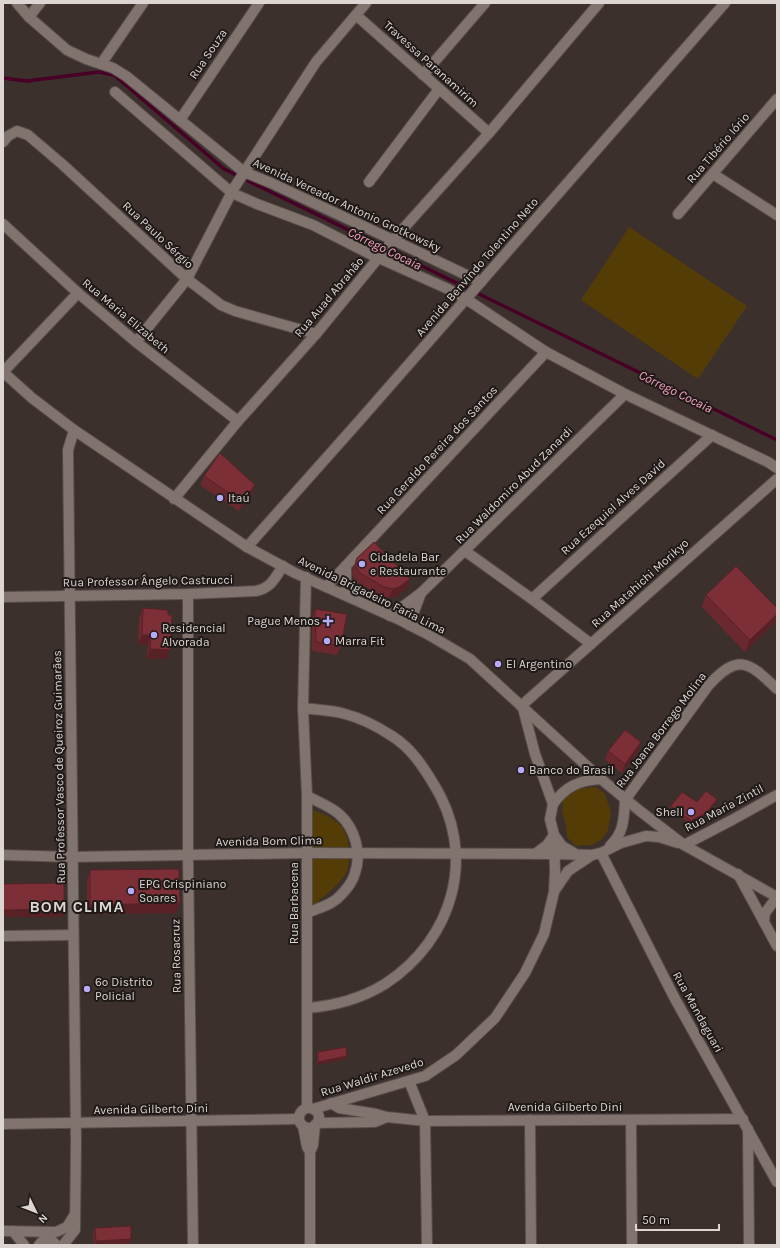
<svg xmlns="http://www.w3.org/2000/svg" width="780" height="1248" viewBox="0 0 780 1248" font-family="Karla,sans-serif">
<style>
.green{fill:#543c06}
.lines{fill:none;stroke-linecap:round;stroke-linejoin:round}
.stream{stroke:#480026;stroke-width:3.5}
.street-casing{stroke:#574d4a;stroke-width:12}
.secondary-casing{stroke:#574d4a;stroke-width:12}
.street{stroke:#81736e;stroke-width:10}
.secondary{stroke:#81736e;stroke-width:10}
.wall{fill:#6b282e}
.shaded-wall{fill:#572126}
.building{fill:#7c2f36;stroke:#572126}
.poi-dot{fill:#b7abf7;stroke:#1f1a18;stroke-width:1.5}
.labels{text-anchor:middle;stroke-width:4;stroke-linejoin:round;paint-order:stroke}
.street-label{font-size:12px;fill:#dcd5d2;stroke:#1f1a18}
.poi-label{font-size:12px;fill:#dcd5d2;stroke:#1f1a18;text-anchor:start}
.water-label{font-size:13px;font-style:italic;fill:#f9a2c2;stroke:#1f1a18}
.district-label{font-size:16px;font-weight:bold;letter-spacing:1px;fill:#dcd5d2;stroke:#1f1a18}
</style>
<rect width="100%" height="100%" fill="#3c302d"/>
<g class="green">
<polygon points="629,227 747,306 698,379 581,300"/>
<polygon points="596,787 605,794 611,813 608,830 602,839 592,845 576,846 567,837 566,825 562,811 563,799 576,789"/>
<path d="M312,810C338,818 350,828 349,856C349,864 348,870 344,876C335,889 323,897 312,906Z"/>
</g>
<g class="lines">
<polyline class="stream" points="3,78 27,81 99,72 114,75 224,169 777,440"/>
<defs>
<g id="street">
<polyline points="17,3 29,17 67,50 86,59 113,68 126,76 244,172 271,183 393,240 481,282"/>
<polyline points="356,15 489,133"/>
<polyline points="29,17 40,3"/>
<polyline points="101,64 143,3"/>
<polyline points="423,75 485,3"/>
<polyline points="115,92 232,193 257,204 313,225 372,255 448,289 466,299 546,352 625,394 768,462 777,468"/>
<polyline points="180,120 259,3"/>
<polyline points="3,142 8,136 17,131 28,135 62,164 187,279 221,305 235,311 316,334"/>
<polyline points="713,174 777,215"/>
<polyline points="369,182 439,89"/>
<polyline points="678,214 777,99"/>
<polyline points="3,224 78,293 136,342 238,421"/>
<polyline points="136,342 187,279 234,188 316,62 366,3"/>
<polyline points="3,372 78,293"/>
<polyline points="174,499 238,421 316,334 393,240 489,133 599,3"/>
<polyline points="247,547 360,420 725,3"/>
<polyline points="465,551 532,599 591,644"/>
<polyline points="346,566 346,587 348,596"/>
<polyline points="306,577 303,708 307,796 307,1108"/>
<polyline points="327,586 546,352"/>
<polyline points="188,594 188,856 193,1245"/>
<path d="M3,597L188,594L256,591C271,588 275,578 283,566"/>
<polyline points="532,599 712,435"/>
<polyline points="390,616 421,593 625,394"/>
<polyline points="409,625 421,593"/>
<polyline points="521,706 777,479"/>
<path d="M303,708C317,710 332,710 345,714C361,718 378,727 392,736C411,748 422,765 433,783C478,854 454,939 385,984C362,998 334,1006 307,1008"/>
<path d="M307,796C318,802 330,806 339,814C355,828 362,853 355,873C353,881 346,890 340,896C332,905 318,908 307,913"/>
<path d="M625,800L708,686C738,653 748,661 777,689"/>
<polyline points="684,845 732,820 777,795"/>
<polyline points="601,853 674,997 777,1182"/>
<polyline points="738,874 777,946"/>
<polyline points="555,890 568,871 592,855"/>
<polyline points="764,922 765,913 777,897"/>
<polyline points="3,936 73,935"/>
<polyline points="409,1081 425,1121 427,1245"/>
<polyline points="331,1103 339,1108 376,1114 387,1117 425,1121 743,1119"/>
<circle cx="309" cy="1118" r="10"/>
<polyline points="313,1109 425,1076 456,1055 495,1018 525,973 544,934 554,892 555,871 554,835"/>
<polyline points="530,1120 531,1245"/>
<polyline points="631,1120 632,1245"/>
<polyline points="317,1123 375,1122 387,1117"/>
<polyline points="3,1124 299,1119"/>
<polyline points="303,1126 307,1147 310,1152"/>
<polyline points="748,1129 749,1245"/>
<polyline points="3,1231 56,1232 67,1227 75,1214"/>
<polyline points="13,1231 24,1245"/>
<path d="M39,1245C44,1238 51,1238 56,1245"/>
<polyline points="63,1245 75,1230 76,1143 68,450 74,430"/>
<polyline points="310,1245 310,1152 313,1145 315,1125"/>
</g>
<g id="secondary">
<polyline points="3,372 32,398 74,430 247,547 295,573 400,620 429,635 470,659 601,779 640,811 684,845 777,897"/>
<polyline points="523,708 535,754 553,804 550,819 554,835 562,846 574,853"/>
<path d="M553,804C565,787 579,780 601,779"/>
<path d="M610,846C624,833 624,818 625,800"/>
<polyline points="535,854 547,845 554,835"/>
<polyline points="3,855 72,857 307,853 554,854 592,855 601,853 621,843 646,836 659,837 678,843"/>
</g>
</defs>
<use href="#street" class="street-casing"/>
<use href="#secondary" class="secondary-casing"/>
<use href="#street" class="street"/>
<use href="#secondary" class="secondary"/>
</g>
<g class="wall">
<polygon points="204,476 255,485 252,494 239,511 200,485"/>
<polygon points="357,558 410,579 407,588 396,597 389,598 380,596 357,582 353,577 352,571"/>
<polygon points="706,595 775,623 745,652 702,607"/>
<polygon points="143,608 167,659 147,659 148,645 138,644 139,618"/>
<polygon points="315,609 341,646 337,655 312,651 312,618"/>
<polygon points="641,742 638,752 622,773 605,760 608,751"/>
<polygon points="697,802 716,802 705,815 690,824 670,809 671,806"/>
<polygon points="90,870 176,913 87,914 87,880"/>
<polygon points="318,1052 346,1059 317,1065 317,1055"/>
<polygon points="95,1228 131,1239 129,1245 94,1245 93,1234"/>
</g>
<g class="shaded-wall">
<polygon points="255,485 252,494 239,511 242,502"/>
<polygon points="410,579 407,588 396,597 389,598 393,589"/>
<polygon points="777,614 777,619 775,623 745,652 750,640"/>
<polygon points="142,635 151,635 148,645 138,644"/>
<polygon points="150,649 170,650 167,659 147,659"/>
<polygon points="641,742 638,752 622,773 625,764"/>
<polygon points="717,799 716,802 705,815 690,824 691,821"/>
<polygon points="180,903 176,913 87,914 90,905"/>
<polygon points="64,909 62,917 3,917 3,910"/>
<polygon points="347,1056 346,1059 317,1065 318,1062"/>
<polygon points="131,1239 129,1245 94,1245 96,1241"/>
</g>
<g class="building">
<polygon points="220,453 255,485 242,502 204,476"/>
<polygon points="374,542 410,579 399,587 393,589 384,587 360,573 356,567 356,561 357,558"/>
<polygon points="736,566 777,608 777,614 750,640 706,595"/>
<polygon points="143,608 168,610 168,615 172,615 170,650 150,649 151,635 142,635"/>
<polygon points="315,609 347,614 341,646 316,642"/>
<polygon points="625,730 641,742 625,764 608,751"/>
<polygon points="706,791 717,799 707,812 691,821 671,806 682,792 697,802"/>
<polygon points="179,869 180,903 90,905 90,870"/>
<polygon points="64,883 64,909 3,910 3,884"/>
<polygon points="346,1047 347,1056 318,1062 318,1052"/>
<polygon points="131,1226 131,1239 96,1241 95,1228"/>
</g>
<g class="poi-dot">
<circle cx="220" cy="498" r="4"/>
<circle cx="362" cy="564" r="4"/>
<path d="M326 615h4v4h4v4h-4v4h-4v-4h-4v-4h4z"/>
<circle cx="154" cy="635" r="4"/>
<circle cx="327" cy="641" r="4"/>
<circle cx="498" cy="664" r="4"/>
<circle cx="521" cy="770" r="4"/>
<circle cx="691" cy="812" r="4"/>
<circle cx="131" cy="891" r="4"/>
<circle cx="87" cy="989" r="4"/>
</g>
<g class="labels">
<g class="street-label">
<text transform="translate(208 54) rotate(-56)" y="4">Rua Souza</text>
<text transform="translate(431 64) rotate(42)" y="4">Travessa Paranamirim</text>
<text transform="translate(718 148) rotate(-49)" y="4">Rua Tibério Iório</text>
<text transform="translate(347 205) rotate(25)" y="4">Avenida Vereador Antonio Grotkowsky</text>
<text transform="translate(158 235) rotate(43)" y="4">Rua Paulo Sérgio</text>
<text transform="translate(477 267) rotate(-49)" y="4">Avenida Benvindo Tolentino Neto</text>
<text transform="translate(329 297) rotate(-50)" y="4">Rua Auad Abrahão</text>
<text transform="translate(126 316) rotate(40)" y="4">Rua Maria Elizabeth</text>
<text transform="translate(437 450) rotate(-47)" y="4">Rua Geraldo Pereira dos Santos</text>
<text transform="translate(514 485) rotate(-45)" y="4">Rua Waldomiro Abud Zanardi</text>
<text transform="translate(613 507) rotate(-42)" y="4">Rua Ezequiel Alves David</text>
<text transform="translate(148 581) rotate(-1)" y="4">Rua Professor Ângelo Castrucci</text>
<text transform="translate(640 583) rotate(-42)" y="4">Rua Matahichi Morikyo</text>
<text transform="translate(372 595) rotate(26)" y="4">Avenida Brigadeiro Faria Lima</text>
<text transform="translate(661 730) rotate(-53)" y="4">Rua Joana Borrego Molina</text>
<text transform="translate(59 767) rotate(-91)" y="4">Rua Professor Vasco de Queiroz Guimarães</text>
<text transform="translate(724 808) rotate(-28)" y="4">Rua Maria Zintil</text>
<text transform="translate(269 841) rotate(-1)" y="4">Avenida Bom Clima</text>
<text transform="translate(294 903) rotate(-90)" y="4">Rua Barbacena</text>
<text transform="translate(176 956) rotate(-91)" y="4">Rua Rosacruz</text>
<text transform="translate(698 1012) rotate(61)" y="4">Rua Mandaguari</text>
<text transform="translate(372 1077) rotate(-17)" y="4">Rua Waldir Azevedo</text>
<text x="565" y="1111">Avenida Gilberto Dini</text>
<text transform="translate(151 1109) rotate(-1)" y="4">Avenida Gilberto Dini</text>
</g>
<g class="poi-label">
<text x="228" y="502">Itaú</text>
<text x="370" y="561">Cidadela Bar<tspan x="370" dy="14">e Restaurante</tspan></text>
<text x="320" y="625" text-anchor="end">Pague Menos</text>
<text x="162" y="632">Residencial<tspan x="162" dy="14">Alvorada</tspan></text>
<text x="335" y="645">Marra Fit</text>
<text x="506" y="668">El Argentino</text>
<text x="529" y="774">Banco do Brasil</text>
<text x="683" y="816" text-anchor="end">Shell</text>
<text x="139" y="888">EPG Crispiniano<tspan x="139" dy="14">Soares</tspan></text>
<text x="95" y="986">6º Distrito<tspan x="95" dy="14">Policial</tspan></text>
</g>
<g class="water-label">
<text transform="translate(385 248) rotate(26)" y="5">Córrego Cocaia</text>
<text transform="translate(676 391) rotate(26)" y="5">Córrego Cocaia</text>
</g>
<g class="district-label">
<text x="77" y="912">BOM CLIMA</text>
</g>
</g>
<rect width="780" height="1248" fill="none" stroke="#dcd5d2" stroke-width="8"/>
<g transform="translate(36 1212) rotate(133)" stroke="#1f1a18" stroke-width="3" paint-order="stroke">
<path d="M0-3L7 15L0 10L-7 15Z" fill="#dcd5d2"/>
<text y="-6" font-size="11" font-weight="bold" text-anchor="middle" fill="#dcd5d2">N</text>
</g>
<path d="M636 1224v6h83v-6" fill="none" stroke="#dcd5d2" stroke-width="2"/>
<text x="642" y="1224" font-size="12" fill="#dcd5d2" stroke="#1f1a18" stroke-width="3" paint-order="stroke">50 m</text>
</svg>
